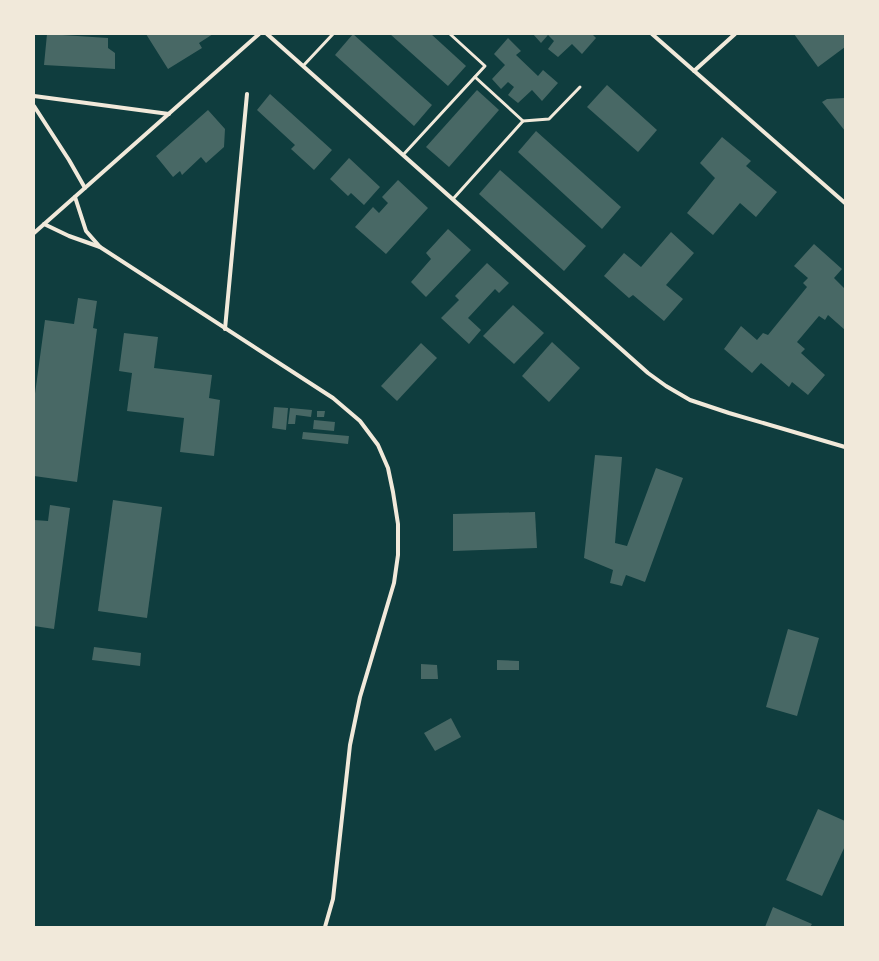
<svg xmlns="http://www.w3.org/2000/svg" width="879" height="961" viewBox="0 0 879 961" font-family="'Space Grotesk',sans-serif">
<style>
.building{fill:#486865}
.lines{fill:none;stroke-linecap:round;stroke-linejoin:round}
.service{stroke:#f1e9da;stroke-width:3}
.minor{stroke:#f1e9da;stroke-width:4}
</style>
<rect width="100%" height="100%" fill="#0f3d3e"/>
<g class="building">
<polygon points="47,34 108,38 108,48 115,53 115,69 44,65"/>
<polygon points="146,34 213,34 199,43 202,48 168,69"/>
<polygon points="353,34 432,105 414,126 335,55"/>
<polygon points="390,34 431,34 466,66 448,86"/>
<polygon points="533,34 592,34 596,38 582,54 572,44 558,57 548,49 554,41 548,35 541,43"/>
<polygon points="794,34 845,34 845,47 818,67"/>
<polygon points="508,38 521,51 516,55 538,76 543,70 558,83 542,101 532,90 518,103 508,95 514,87 508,82 501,89 492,79 505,65 494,54"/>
<polygon points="607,85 657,130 638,152 587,107"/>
<polygon points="477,90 499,110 449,167 426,147"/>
<polygon points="270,94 332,150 314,170 291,149 295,145 257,110"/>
<polygon points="845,98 845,131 822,102 827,99"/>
<polygon points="208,110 225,129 224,147 206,163 201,157 182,175 180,171 173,177 156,156"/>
<polygon points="536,131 621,207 602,229 518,152"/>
<polygon points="722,137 751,161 746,166 777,192 756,217 740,203 713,235 687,213 715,178 700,163"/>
<polygon points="349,158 380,187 364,205 351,193 348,196 330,179"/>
<polygon points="500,170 586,246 564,271 479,194"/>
<polygon points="398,180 428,208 386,254 355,227 373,207 379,213 388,203 382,197"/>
<polygon points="448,229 471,250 426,297 411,282 431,259 426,253"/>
<polygon points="671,232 694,253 666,285 683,299 664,321 633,295 629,298 604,276 624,253 641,267"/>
<polygon points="814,244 842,269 834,278 845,289 845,330 828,315 825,320 819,316 797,342 805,349 801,353 825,375 808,395 792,382 789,387 761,363 752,373 724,349 741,326 757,340 763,333 768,335 807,287 803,283 808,278 794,266"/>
<polygon points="487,263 509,283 499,293 495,289 468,318 481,330 469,344 441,318 459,300 455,296"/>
<polygon points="78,298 97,301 93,328 97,329 77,482 34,476 34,401 45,320 74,324"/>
<polygon points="513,305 544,333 514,364 483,336"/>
<polygon points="124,333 158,337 154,368 212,375 209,398 220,400 214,456 180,452 184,418 127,411 132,373 119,371"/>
<polygon points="552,342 580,368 549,402 522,376"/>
<polygon points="421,343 437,358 397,401 381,386"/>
<polygon points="274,407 288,408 286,430 272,428"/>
<polygon points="290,408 312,410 311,417 296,415 295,424 288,424"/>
<polygon points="317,411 325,411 324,417 317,417"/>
<polygon points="314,420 335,422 334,431 313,429"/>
<polygon points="303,432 349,436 348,444 302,439"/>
<polygon points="595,455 622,457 615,543 627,546 656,468 683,478 645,582 626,575 622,586 610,583 613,570 584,558"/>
<polygon points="113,500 162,507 147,618 98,611"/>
<polygon points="50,505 70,508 54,629 34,626 34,520 48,521"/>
<polygon points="535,512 537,548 453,551 453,514"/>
<polygon points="788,629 819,638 797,716 766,707"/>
<polygon points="94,647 141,653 140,666 92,660"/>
<polygon points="497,660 519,661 519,670 497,670"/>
<polygon points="421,664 437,665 438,679 421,679"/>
<polygon points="451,718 461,737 435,751 424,733"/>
<polygon points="818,809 845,821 845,846 822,896 786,880"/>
<polygon points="773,907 812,924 810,927 765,927"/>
</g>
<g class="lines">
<g class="service">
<polyline points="303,66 333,34"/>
<polyline points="523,121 549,119 580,87"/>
<polyline points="403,155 485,66 450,34"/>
<polyline points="453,199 523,121 475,77"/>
</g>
<g class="minor">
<polyline points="267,34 648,373 666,386 690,400 729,413 845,447"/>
<polyline points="652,34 845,203"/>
<polyline points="694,71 735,34"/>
<polyline points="34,96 169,114"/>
<polyline points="34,106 69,160 85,188"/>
<polyline points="75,197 86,231 100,247"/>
<polyline points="44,224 69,236 100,247 333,398 360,421 378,445 388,468 393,492 398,524 398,555 394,583 360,697 350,745 333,899 325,927"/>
<polyline points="34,233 259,34"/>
<polyline points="225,329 247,94"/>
</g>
</g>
<rect width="879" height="961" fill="none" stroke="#f1e9da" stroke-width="70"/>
</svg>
